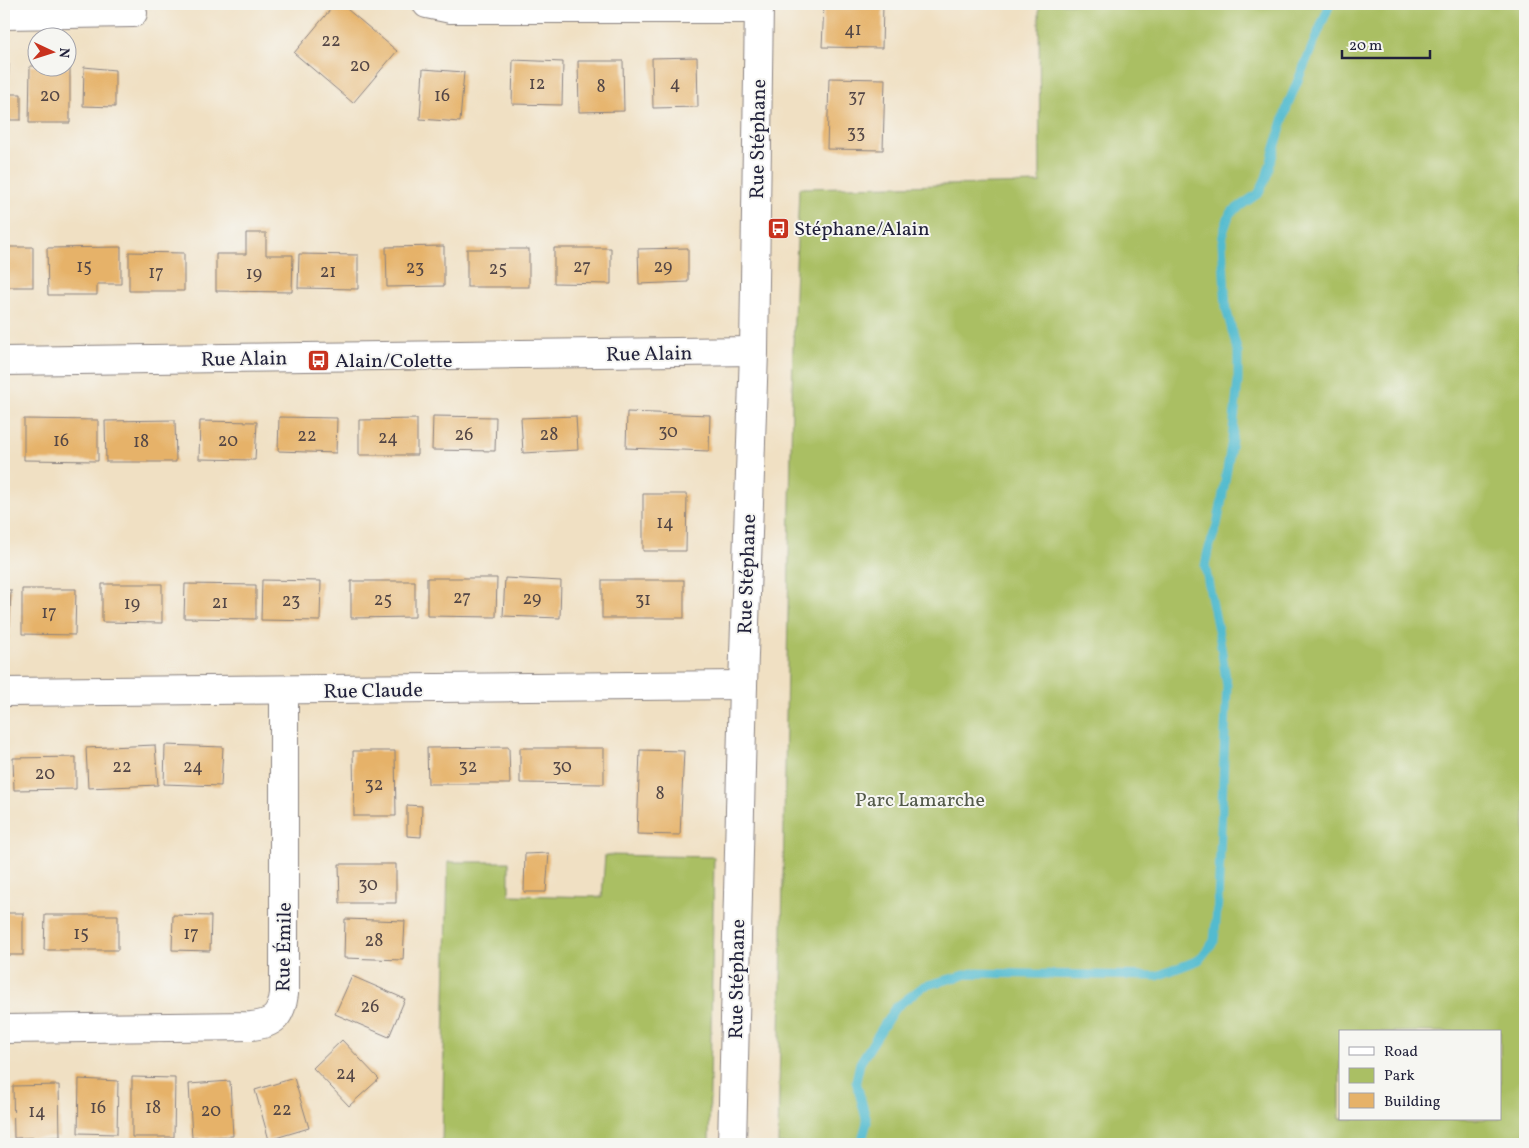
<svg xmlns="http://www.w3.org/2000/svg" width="1529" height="1148" viewBox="0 0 1529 1148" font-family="Vollkorn,serif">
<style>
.green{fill:#aabf64;stroke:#667050;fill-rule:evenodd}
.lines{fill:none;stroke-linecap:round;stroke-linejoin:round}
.stream{stroke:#52bbcf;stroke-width:9}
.building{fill:#e6b269}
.minor-casing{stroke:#89817f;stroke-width:30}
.minor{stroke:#fff;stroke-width:28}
.labels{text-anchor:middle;stroke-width:4;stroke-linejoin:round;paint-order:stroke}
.number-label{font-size:18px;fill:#534646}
.street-label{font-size:20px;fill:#22223b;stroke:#f6f6f2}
.poi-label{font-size:20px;fill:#22223b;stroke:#f6f6f2;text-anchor:start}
.park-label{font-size:20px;fill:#525949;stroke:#f6f6f2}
</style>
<rect width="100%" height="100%" fill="#f6f6f2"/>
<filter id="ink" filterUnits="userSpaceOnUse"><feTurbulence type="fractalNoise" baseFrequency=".02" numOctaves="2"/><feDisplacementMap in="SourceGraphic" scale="10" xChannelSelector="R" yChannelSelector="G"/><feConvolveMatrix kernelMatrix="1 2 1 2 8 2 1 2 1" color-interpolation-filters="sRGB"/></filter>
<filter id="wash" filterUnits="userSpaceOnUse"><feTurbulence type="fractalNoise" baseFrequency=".0096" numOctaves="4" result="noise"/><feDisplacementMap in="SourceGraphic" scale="20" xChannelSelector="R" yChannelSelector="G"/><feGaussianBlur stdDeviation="1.12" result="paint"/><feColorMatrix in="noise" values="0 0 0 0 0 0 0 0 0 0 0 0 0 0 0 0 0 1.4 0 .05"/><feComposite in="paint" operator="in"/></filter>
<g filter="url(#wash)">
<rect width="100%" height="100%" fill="#f0e0c3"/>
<g class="green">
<path d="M1039,4H1525V1144H778L793,345L799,188L1040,183ZM1340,1032H1500V1119H1340Z"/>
<polygon points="605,855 714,857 709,1144 442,1144 448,862 509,862 509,895 602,897"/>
</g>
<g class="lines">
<polyline class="stream" points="861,1144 867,1122 856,1081 860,1063 895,1008 924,986 972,973 1157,976 1199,960 1214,941 1218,901 1227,686 1220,640 1205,566 1208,551 1217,525 1222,499 1232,440 1238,381 1238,353 1226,308 1222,242 1224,230 1230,213 1259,193 1266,178 1288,104 1330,4"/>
</g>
<g id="blocks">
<g class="building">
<polygon points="335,4 341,4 397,51 353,103 294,53"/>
<polygon points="824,4 883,4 882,48 822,47"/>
<polygon points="697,57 698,107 653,108 652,58"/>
<polygon points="513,60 563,62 562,105 512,104"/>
<polygon points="578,61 623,61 624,111 579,112"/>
<polygon points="4,64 9,64 8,94 21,94 21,120 4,120"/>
<polygon points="30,66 38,66 38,68 68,68 70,66 70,123 29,123"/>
<polygon points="84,67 115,70 115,107 83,106"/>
<polygon points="423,69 464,72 460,122 420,119"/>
<polygon points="829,78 885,79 883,150 827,149"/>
<polygon points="246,233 266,233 266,255 293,255 292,292 216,291 216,254 246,254"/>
<polygon points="444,246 444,286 387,287 386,247"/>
<rect x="4" y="247" width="29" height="40"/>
<polygon points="121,247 121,284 97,284 97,295 48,295 47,248"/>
<polygon points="554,248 611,248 611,284 554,283"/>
<polygon points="688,248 688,282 639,284 638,249"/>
<rect x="467" y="249" width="62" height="38"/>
<polygon points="129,252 184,253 184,291 129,291"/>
<polygon points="299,254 358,255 358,289 298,288"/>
<polygon points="627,412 710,415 709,451 626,448"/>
<polygon points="433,416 496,417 495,451 432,450"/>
<polygon points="576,416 578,450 523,453 521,418"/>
<polygon points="279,417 337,418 336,453 278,451"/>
<polygon points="24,419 98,420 98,461 24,460"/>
<polygon points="417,419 417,455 359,455 359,420"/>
<polygon points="175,420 176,462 106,462 105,421"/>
<polygon points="200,421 257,422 255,460 199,459"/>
<polygon points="643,494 687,494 686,551 643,551"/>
<polygon points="427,578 497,578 496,617 427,616"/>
<polygon points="505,578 561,581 560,618 503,616"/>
<polygon points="262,580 321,581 320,621 261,620"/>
<rect x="602" y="580" width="82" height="38"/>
<polygon points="351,581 415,581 415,617 351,618"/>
<polygon points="102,584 162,584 162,623 102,622"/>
<polygon points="185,584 256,585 256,619 184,618"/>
<polygon points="22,589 76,589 75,635 22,634"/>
<polygon points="4,590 11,590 9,640 4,640"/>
<polygon points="155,745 158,785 88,788 86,748"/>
<polygon points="165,745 223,747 221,786 164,784"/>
<polygon points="509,747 510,784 428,784 427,748"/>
<polygon points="520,748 604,748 604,784 520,783"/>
<polygon points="640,750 684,751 680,835 637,834"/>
<polygon points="353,751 395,751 396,816 354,816"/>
<polygon points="76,757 76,789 14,790 13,758"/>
<polygon points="407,805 422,806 421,837 407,836"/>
<polygon points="549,853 546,892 524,892 525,854"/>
<polygon points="339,864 396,864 396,903 340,903"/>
<rect x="4" y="913" width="19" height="42"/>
<polygon points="45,915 118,915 118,950 44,950"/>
<polygon points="173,915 211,916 210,951 172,950"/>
<polygon points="345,919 405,921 403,960 344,958"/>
<polygon points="352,976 405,999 389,1037 335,1014"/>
<polygon points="342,1040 379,1079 349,1106 313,1068"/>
<polygon points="132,1077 175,1078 174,1137 132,1137"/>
<polygon points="294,1078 309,1128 269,1140 255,1090"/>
<polygon points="79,1079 118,1081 117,1134 78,1133"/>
<polygon points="230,1081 233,1136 192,1138 189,1084"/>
<polygon points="59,1085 60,1137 14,1138 13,1086"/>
</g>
</g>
</g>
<g filter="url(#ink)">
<use href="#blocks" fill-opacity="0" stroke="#89817f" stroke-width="1"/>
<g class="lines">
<defs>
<g id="minor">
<polyline points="427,4 451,9 759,9"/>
<polyline points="4,15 133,13"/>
<polyline points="4,361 754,351"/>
<polyline points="4,692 743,685"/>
<path d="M4,1029L251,1026C274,1024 281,1016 284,994V691"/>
<polyline points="732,1144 743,685 754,351 759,4"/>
</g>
</defs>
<use href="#minor" class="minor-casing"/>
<use href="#minor" class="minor"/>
</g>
</g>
<defs>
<symbol id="bus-square" viewBox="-11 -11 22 22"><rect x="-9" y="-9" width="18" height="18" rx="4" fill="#c8321e" stroke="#f6f6f2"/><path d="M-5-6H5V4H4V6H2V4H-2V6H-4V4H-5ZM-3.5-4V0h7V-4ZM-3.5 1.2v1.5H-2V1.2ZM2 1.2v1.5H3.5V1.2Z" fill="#fff"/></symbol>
</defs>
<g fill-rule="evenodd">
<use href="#bus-square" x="766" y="216" width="25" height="25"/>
<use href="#bus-square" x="306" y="348" width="25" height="25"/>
</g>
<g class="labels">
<g class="number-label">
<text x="853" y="35">41</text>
<text x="331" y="46">22</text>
<text x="360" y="71">20</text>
<text x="537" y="89">12</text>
<text x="675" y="89">4</text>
<text x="601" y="92">8</text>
<text x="50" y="101">20</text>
<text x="442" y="101">16</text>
<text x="857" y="102">37</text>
<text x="856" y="138">33</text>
<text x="84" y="272">15</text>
<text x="582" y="272">27</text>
<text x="663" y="272">29</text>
<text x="415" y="273">23</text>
<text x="498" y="274">25</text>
<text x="328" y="277">21</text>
<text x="156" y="278">17</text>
<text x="254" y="279">19</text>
<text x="668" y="437">30</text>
<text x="464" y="440">26</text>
<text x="549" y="440">28</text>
<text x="307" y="441">22</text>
<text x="388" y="443">24</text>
<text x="61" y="446">16</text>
<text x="228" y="446">20</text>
<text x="141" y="447">18</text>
<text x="665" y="528">14</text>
<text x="462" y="603">27</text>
<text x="532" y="604">29</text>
<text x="383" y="605">25</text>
<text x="643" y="605">31</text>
<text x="291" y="606">23</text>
<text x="220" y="608">21</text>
<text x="132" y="609">19</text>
<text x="49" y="618">17</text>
<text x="122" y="772">22</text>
<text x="193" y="772">24</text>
<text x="468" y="772">32</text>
<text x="562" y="772">30</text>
<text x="45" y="779">20</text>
<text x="374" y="790">32</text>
<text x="660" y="799">8</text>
<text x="368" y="890">30</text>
<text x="81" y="939">15</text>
<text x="191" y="939">17</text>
<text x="374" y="946">28</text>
<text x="370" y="1012">26</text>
<text x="346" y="1079">24</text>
<text x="98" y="1113">16</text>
<text x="153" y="1113">18</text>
<text x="282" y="1115">22</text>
<text x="211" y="1116">20</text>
<text x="37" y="1117">14</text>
</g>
<g class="street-label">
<text transform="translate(757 139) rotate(-89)" y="7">Rue Stéphane</text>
<text transform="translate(649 353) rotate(-1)" y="7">Rue Alain</text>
<text transform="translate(244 358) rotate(-1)" y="7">Rue Alain</text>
<text transform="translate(746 574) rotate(-88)" y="7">Rue Stéphane</text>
<text transform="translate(373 690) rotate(-1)" y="7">Rue Claude</text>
<text transform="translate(283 947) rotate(-89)" y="7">Rue Émile</text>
<text transform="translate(736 979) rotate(-89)" y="7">Rue Stéphane</text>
</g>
<g class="poi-label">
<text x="794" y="235">Stéphane/Alain</text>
<text x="335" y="367">Alain/Colette</text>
</g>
<g class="park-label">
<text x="920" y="806">Parc Lamarche</text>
</g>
</g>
<rect width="1529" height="1148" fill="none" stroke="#f6f6f2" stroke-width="20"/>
<rect x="1339" y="1030" width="162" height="90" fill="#f6f6f2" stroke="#a1a1a9"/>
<rect x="1349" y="1047" width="25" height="8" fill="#ffffff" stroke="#a1a1a9"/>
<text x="1384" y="1056" font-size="15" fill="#22223b">Road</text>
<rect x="1349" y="1068" width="25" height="15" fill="#aabf64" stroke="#a1a1a9"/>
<text x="1384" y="1080" font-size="15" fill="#22223b">Park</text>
<rect x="1349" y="1093" width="25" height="15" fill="#e6b269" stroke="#a1a1a9"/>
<text x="1384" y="1106" font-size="15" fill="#22223b">Building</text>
<g transform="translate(52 52) rotate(94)"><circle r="24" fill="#f6f6f2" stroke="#a1a1a9"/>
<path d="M0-4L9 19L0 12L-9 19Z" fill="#c8321e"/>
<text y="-8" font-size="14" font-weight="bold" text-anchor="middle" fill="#22223b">N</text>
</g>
<path d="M1342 50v8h88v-8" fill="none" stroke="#22223b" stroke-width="2.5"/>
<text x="1349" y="50" font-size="15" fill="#22223b" stroke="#f6f6f2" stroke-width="4" paint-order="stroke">20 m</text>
</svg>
